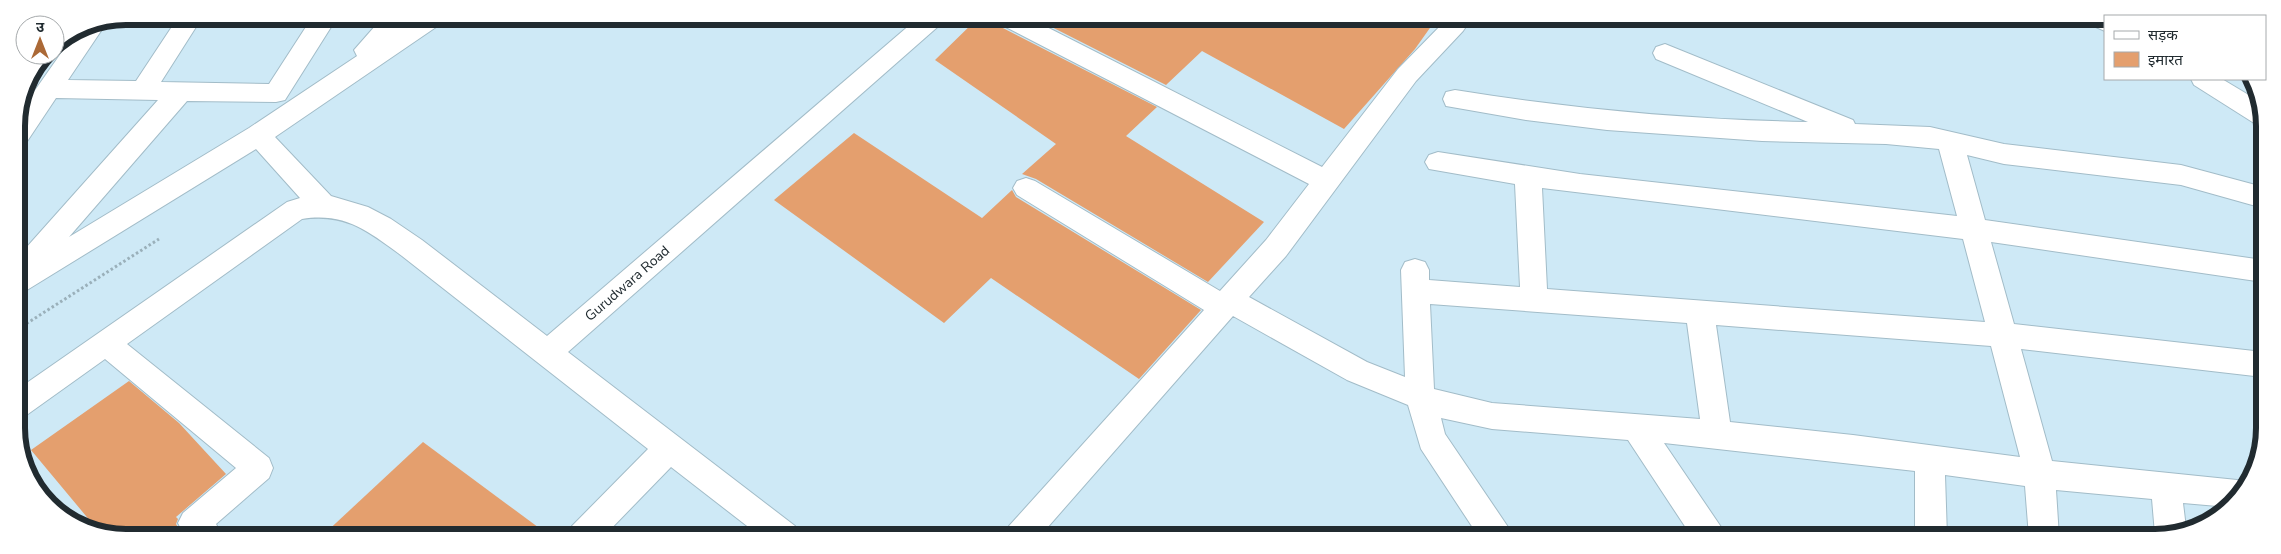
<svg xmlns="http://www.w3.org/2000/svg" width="2281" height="554" viewBox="0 0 2281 554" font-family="'Nunito Sans','Noto Sans Devanagari',sans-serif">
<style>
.building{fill:#e49f6e}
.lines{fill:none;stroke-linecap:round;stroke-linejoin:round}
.minor-casing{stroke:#a2bcc8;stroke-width:2}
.path{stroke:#9ab0ba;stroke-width:3;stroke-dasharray:2.5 2.5;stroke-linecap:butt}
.minor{fill:#fff;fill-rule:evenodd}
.labels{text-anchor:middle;stroke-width:5;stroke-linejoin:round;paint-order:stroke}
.street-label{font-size:14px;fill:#212b30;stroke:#fff}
.rim{fill:none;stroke:#212b30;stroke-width:6}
</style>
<rect width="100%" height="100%" fill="#cee9f6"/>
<g class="building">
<polygon points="979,17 992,17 997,25 1157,107 1126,136 1264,222 1208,282 1036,179 1022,174 1056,144 935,60"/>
<polygon points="1032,17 1183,17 1437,18 1415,49 1344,129 1202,51 1166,85"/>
<polygon points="854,133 982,218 1012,190 1016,197 1201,310 1139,379 991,278 944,323 774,200"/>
<polygon points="129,381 179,423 226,474 176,517 178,519 176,524 183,536 104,536 101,534 31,450"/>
<polygon points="423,442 550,536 322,536"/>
</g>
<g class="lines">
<defs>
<g id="minor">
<path d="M179,16H203L161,82L269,84L313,16H338L285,100L276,102L187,101L69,237L249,128L357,56L354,50L383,17H408L400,28L417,17H446L442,23L275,137L331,196L368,207L391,219L422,240L547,336L919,17H946L942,23L568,352L795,526L800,536H760L671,467L604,536H567L572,526L648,449L402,256C369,232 346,212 302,219L127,344L269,458L273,468L269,478L216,524L222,536H185L178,523L183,513L236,468L105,359L28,414L18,418V389L287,202L300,198L256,149L27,290L17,293V258L158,100L56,98L26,143L17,146V116L78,29L84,24L106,20L107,22L68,80L136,81Z"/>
<path d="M994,17H1027L1322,167L1398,69L1447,19H1463L1467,25L1463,31L1416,81L1286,256L1249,297L1367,362L1405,377L1401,270L1405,262L1415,259L1425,262L1429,270V280L1520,287L1515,184L1429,169L1425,162L1429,155L1438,152L1580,174L1957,216L1939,149L1886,144L1762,141L1607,130L1526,120L1446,106L1443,99L1446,92L1455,90C1572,109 1690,120 1808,122L1656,59L1653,53L1656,47L1665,44L1853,120L1855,124L1930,127L2004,144L2181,165L2263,187V208L2181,185L2004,164L1967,155L1985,220L2263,260V282L1991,242L2014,324L2263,352V377L2021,349L2052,461L2237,480L2244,482L2229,507L2183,503L2186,528L2162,538H2157L2155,534L2152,499L2056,490L2059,537H2029L2025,486L1945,475L1947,537H1915V471L1664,443L1721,527L1726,537H1692L1628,440L1492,429L1441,418L1445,434L1508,527L1513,537H1479L1421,449L1408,405L1347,380L1233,316L1040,536H1005L1009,526L1204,310L1017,195L1013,188L1017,181L1026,178L1035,181L1220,291L1266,240L1309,184L998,23ZM1542,188L1963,239L1985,322L1547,289ZM1430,304L1687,323L1700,419L1492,403L1434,389ZM1716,325L1991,346L2020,457L1853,435L1730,422Z"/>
<polygon points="2085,18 2105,18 2105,31 2089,24"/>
<polygon points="2191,79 2222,79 2262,103 2263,125 2254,123 2194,85"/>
</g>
</defs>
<use href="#minor" class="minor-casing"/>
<polyline class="path" points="18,329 159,239"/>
<use href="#minor" class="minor"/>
</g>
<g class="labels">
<g class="street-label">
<text transform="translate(627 283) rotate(-41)" y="5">Gurudwara Road</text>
</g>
</g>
<path d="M0 0H2281V554H0ZM126 25H2155A101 101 0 0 1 2256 126V428A101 101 0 0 1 2155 529H126A101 101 0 0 1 25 428V126A101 101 0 0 1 126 25Z" fill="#fff" fill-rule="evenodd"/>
<path class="rim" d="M126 25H2155A101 101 0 0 1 2256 126V428A101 101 0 0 1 2155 529H126A101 101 0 0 1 25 428V126A101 101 0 0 1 126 25Z"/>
<rect x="2104" y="15" width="162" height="65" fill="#ffffff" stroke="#a6aaac"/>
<rect x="2114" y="31" width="25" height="8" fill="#ffffff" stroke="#a6aaac"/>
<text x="2148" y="40" font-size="15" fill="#212b30">सड़क</text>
<rect x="2114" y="52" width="25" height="15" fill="#e49f6e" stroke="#a6aaac"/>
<text x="2148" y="65" font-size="15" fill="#212b30">इमारत</text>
<g transform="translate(40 40)"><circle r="24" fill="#ffffff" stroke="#a6aaac"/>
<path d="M0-4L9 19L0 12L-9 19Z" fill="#ab6936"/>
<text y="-8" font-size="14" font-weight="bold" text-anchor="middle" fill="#212b30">उ</text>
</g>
</svg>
